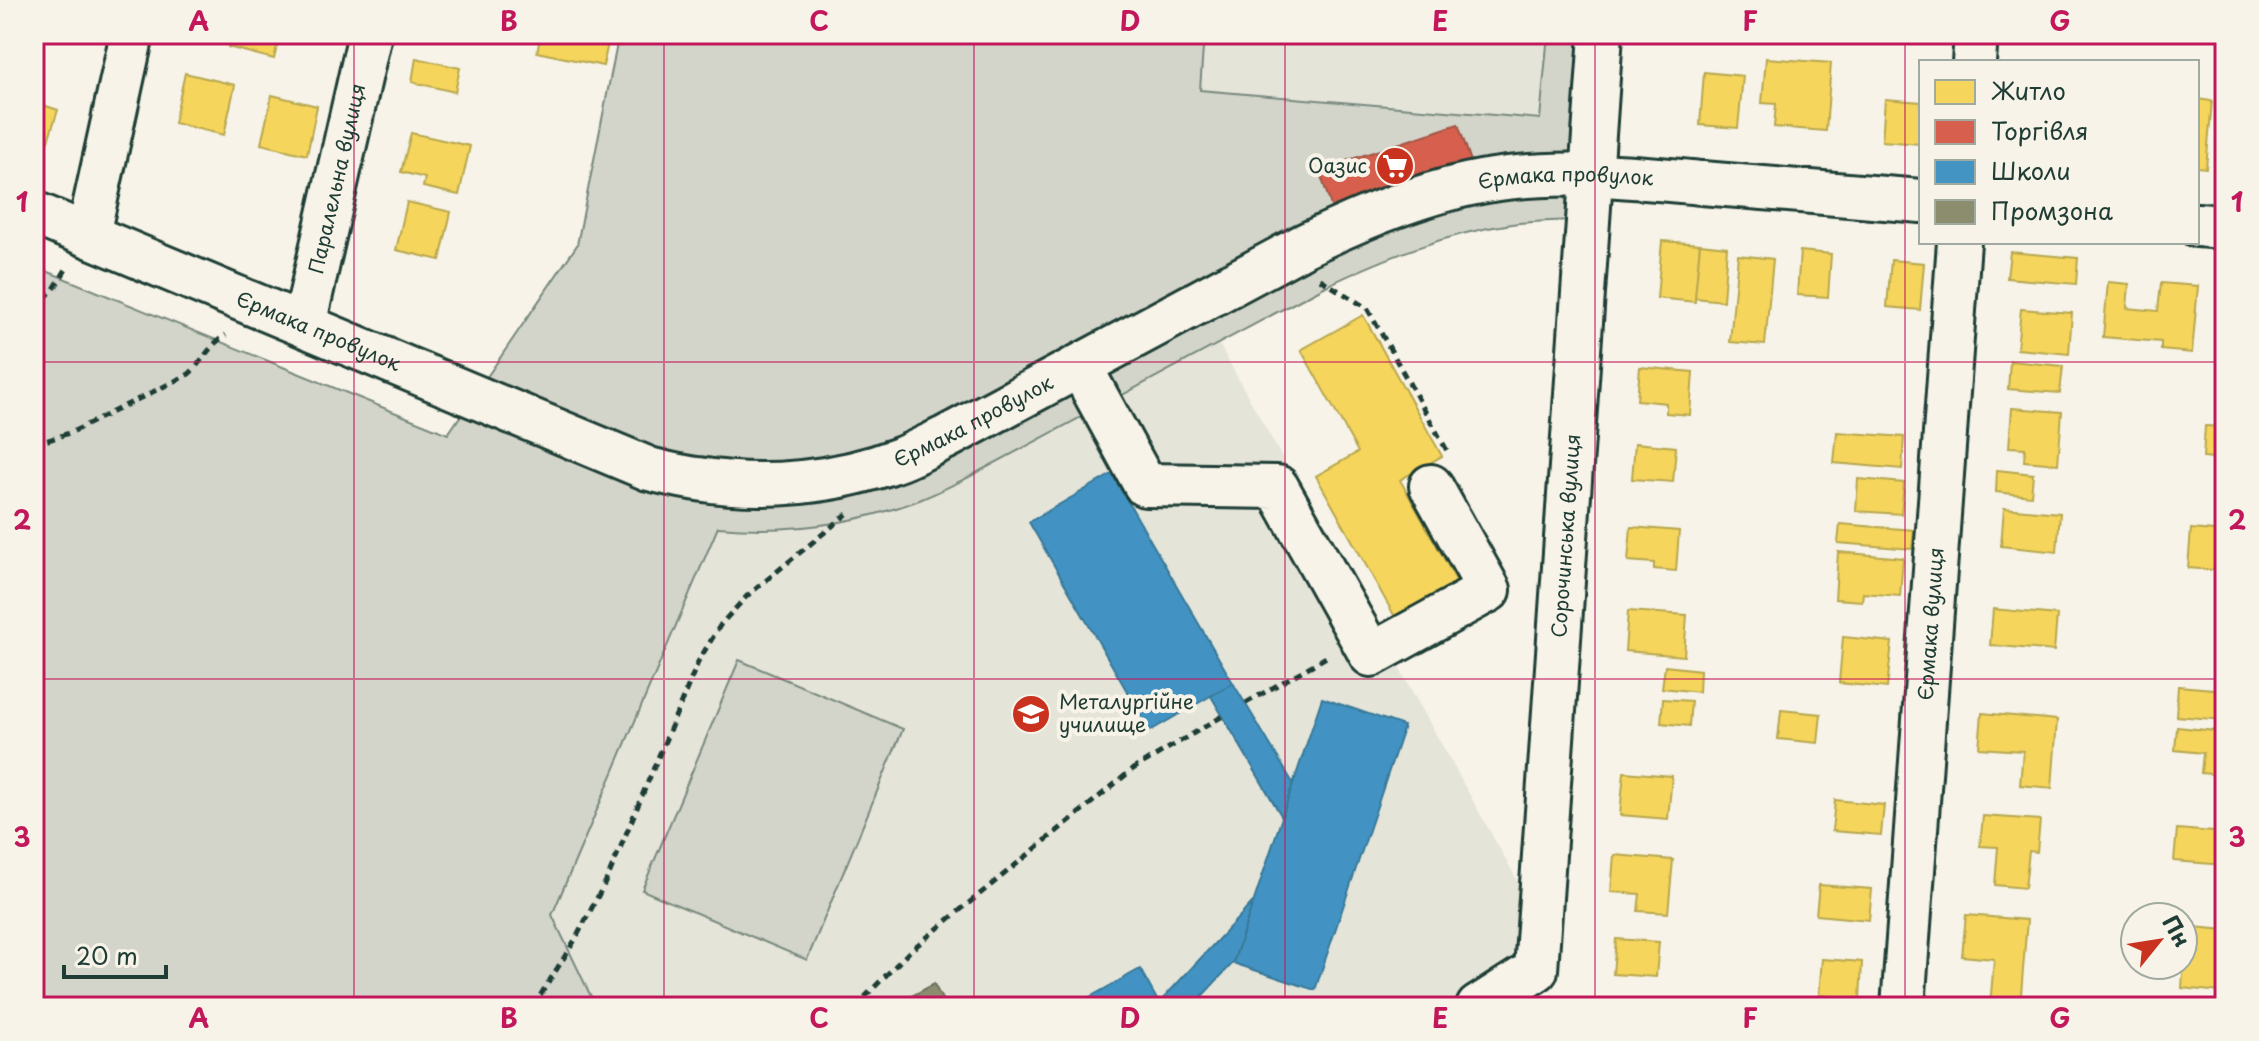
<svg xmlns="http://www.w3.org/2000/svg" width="2259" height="1041" viewBox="0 0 2259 1041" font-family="'Playpen Sans',sans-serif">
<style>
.built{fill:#e5e4d9}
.green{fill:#d3d5ca;stroke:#79897f;stroke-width:2}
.homes{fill:#f6d55c;stroke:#b6a750;stroke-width:2}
.shops{fill:#d6604d;stroke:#9f5646;stroke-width:2}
.schools{fill:#4393c3;stroke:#387998;stroke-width:2}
.industry{fill:#8c8c6e;stroke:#6b745d;stroke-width:2}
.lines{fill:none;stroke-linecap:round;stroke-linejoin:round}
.minor-casing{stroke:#1f3d34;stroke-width:48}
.path{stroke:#1f3d34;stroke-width:5;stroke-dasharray:8 6;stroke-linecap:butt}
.minor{stroke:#f7f3e8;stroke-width:42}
.grid{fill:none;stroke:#c2185b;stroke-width:2;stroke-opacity:0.55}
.labels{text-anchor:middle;stroke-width:8;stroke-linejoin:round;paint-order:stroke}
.poi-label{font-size:20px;fill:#1f3d34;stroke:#f7f3e8;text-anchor:end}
.street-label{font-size:20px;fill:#1f3d34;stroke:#f7f3e8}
.neatline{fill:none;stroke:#c2185b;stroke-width:3}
.grid-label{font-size:26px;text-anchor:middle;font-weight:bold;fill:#c2185b}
</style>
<rect width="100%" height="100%" fill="#f7f3e8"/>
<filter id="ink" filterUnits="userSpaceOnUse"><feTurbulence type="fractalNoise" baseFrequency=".0125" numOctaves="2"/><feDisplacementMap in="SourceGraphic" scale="16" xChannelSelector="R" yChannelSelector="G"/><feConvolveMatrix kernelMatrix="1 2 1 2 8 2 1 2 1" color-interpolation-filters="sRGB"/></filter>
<g filter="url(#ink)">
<g class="built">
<polygon points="1204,34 1548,34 1541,119 1199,90"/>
<polygon points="1219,344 1527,898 1523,962 1453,1007 596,1007 552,915 718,527 749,530 805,528 860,518 915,502 965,479"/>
</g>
<g class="green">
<path d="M619,34H1204L1200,90L1540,119L1548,34H1588L1573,220C1553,221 1532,221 1512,224C1447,233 1385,258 1326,286L965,479C948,487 931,496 914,502C851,525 784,533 718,527L552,915L596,1007H34V266L448,434L577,245Z"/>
<polygon points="739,660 903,729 807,960 642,890"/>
</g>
<g class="homes">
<polygon points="231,34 285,34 284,38 279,38 274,59 228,47"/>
<polygon points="541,34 610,34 603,66 537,52"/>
<polygon points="416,58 460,68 455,92 412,82"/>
<polygon points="1766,58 1831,63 1826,131 1774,127 1776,104 1762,103"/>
<polygon points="1704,72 1743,76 1738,128 1700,125"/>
<polygon points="185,73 235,85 224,135 174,123"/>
<polygon points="272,95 317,106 307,155 261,144"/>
<polygon points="1885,99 1921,102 1920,144 1882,141"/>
<polygon points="2197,99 2212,101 2206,168 2197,167"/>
<polygon points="34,102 58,110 43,156 34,153"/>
<polygon points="411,133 470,146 459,195 423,187 425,178 401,172"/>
<polygon points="407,202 451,212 440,260 396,250"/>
<polygon points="1662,241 1700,244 1695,302 1657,298"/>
<polygon points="1700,244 1727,247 1723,301 1695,298"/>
<polygon points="1800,251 1831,254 1828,297 1797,295"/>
<polygon points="2010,252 2078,258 2076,284 2007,278"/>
<polygon points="1738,255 1773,259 1765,345 1730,342"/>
<polygon points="1891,260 1924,263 1920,310 1887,307"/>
<polygon points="2108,282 2129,284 2127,308 2158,311 2161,283 2198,286 2192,353 2161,350 2161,342 2103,337"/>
<polygon points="2021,309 2072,313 2069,354 2017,349"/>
<polygon points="1363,315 1442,456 1400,480 1457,582 1395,617 1316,476 1358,452 1301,350"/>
<polygon points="2010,361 2063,366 2060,393 2008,389"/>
<polygon points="1640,367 1693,372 1690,415 1666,413 1666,403 1637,400"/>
<polygon points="2012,408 2062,412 2058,464 2024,461 2025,448 2009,447"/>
<polygon points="2205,426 2225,427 2225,459 2203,457"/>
<polygon points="1837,432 1904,437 1902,469 1834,463"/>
<polygon points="1635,443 1676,447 1673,482 1632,479"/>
<polygon points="1997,470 2033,474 2031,496 1996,492"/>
<polygon points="1858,479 1904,483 1901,514 1856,511"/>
<polygon points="2004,508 2060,513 2057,552 2001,546"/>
<polygon points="1840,524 1914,530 1912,549 1838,543"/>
<polygon points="1631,527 1679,531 1676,571 1654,569 1654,563 1628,561"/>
<polygon points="2191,529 2225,532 2225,571 2188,568"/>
<polygon points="1838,552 1903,558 1900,596 1863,593 1862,601 1835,599"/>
<polygon points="1993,609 2057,615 2054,651 1990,645"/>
<polygon points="1628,611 1687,615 1684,656 1625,651"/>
<polygon points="1843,637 1892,642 1887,688 1839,683"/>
<polygon points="1665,666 1700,670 1699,692 1662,688"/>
<polygon points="2178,686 2225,690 2225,720 2176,716"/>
<polygon points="1663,699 1691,701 1689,726 1661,723"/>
<polygon points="1781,710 1821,714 1818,743 1778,739"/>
<polygon points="1982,713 2057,720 2052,788 2020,785 2023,751 1979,748"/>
<polygon points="2177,727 2225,732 2225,769 2222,769 2222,775 2201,773 2203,753 2175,750"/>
<polygon points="1624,772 1672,776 1668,819 1620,815"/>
<polygon points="1835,800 1884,805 1881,835 1832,831"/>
<polygon points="1983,816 2040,820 2037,852 2029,851 2025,888 1995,885 1998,847 1980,846"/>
<polygon points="2177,829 2225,833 2225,865 2174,861"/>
<polygon points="1614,855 1673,860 1668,913 1638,911 1640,894 1611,892"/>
<polygon points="1819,885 1872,889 1869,920 1816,915"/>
<polygon points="1966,915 2027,920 2020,1007 1990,1007 1994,959 1962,956"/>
<polygon points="2183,926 2225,930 2221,992 2182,988 2184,958"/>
<polygon points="1616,939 1659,942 1656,977 1613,974"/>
<polygon points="1822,959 1862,962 1860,999 1819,995"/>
</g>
<polygon class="shops" points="1458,124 1472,164 1332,209 1319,170"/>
<g class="schools">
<polygon points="1112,474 1233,683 1150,731 1029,522"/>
<polygon points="1233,683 1293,783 1282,817 1211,696"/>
<polygon points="1322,698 1404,726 1315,990 1233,963"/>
<polygon points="1253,902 1233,963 1192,1007 1161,1007 1159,1003"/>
<polygon points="1140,969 1161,1007 1072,1007"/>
</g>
<polygon class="industry" points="934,984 946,1007 891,1007"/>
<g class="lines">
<defs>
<g id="minor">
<polyline points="1974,62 1976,34"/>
<path id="s1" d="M34,213L649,469C665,473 681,477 698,479C764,490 837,483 900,459C915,453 930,445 945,438L1305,245C1368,215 1437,186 1507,178C1572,170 1637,177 1702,183C1775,189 1848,195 1921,201"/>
<polyline points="2197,225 2225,227"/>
<polyline points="88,235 132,34"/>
<path id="s2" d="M304,325L370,34"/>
<polyline points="1080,366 1145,485 1277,487 1371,655 1489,590 1431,486"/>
<path id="s3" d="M1478,1007L1536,970L1601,34"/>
<path id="s4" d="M1903,1007L1959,242"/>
</g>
</defs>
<use href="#minor" class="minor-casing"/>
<g class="path">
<polyline points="1320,279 1367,308 1449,454"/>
<polyline points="34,308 54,289 68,266"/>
<path d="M34,445L72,432L189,374C203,361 209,345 226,335"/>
<polyline points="1246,703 1328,656"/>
<polyline points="533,1007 575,940 608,877 699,660 721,624 747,596 847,514"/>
<polyline points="855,1007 910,951 1133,769 1223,716"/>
</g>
<use href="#minor" class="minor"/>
</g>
</g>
<path class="grid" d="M354,34V1007M664,34V1007M974,34V1007M1285,34V1007M1595,34V1007M1905,34V1007M34,362H2225M34,679H2225"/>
<defs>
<symbol id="supermarket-disc" viewBox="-11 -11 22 22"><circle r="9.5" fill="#c8321e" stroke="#f7f3e8"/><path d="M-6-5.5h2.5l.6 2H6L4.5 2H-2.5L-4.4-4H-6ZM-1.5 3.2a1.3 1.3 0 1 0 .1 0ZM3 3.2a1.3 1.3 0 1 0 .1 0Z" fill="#fff"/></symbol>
<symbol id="university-disc" viewBox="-11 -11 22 22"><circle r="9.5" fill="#c8321e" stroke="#f7f3e8"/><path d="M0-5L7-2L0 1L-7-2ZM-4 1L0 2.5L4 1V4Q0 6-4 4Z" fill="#fff"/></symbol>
</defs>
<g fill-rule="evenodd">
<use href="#supermarket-disc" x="1373" y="144" width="44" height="44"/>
<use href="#university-disc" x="1009" y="692" width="44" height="44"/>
</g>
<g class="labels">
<g class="poi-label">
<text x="1367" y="173">Оазис</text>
<text x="1059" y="709" text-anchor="start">Металургійне<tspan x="1059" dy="23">училище</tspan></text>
</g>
<g class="street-label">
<text dy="7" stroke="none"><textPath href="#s2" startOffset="150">Паралельна вулиця</textPath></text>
<text dy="7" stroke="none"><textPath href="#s1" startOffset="1652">Єрмака провулок</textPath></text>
<text dy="7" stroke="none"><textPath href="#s1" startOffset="308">Єрмака провулок</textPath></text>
<text dy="7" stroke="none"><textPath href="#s1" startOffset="1004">Єрмака провулок</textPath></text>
<text dy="7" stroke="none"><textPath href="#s3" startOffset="504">Сорочинська вулиця</textPath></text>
<text dy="7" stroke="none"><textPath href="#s4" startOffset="384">Єрмака вулиця</textPath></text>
</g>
</g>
<rect width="2259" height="1041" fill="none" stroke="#f7f3e8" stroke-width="88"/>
<rect x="1919" y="60" width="280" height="184" fill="#f7f3e8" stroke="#a1aaa0" stroke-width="2"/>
<rect x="1935" y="80" width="40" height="24" fill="#f6d55c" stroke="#a1aaa0" stroke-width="2"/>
<text x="1991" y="100" font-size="24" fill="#1f3d34">Житло</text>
<rect x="1935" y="120" width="40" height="24" fill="#d6604d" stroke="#a1aaa0" stroke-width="2"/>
<text x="1991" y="140" font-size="24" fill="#1f3d34">Торгівля</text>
<rect x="1935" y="160" width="40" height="24" fill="#4393c3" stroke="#a1aaa0" stroke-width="2"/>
<text x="1991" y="180" font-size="24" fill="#1f3d34">Школи</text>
<rect x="1935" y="200" width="40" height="24" fill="#8c8c6e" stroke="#a1aaa0" stroke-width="2"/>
<text x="1991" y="220" font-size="24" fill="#1f3d34">Промзона</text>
<g transform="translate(2159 941) rotate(60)"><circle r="38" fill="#f7f3e8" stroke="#a1aaa0" stroke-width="2"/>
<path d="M0-6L14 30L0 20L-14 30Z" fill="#c8321e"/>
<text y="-12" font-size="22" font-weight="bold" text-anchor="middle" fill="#1f3d34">Пн</text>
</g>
<path d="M64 965v12h102v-12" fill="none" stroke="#1f3d34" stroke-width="4"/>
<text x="76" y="965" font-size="24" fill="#1f3d34" stroke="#f7f3e8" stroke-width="6" paint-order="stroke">20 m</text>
<rect x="44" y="44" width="2171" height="953" class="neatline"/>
<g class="grid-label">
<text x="199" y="31">A</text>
<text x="509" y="31">B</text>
<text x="819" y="31">C</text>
<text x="1130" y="31">D</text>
<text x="1440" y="31">E</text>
<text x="1750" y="31">F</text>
<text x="2060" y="31">G</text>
<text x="22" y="212">1</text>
<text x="2237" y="212">1</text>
<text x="22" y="530">2</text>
<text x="2237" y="530">2</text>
<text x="22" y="847">3</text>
<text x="2237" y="847">3</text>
<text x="199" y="1028">A</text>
<text x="509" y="1028">B</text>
<text x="819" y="1028">C</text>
<text x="1130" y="1028">D</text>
<text x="1440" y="1028">E</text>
<text x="1750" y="1028">F</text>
<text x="2060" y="1028">G</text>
</g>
</svg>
